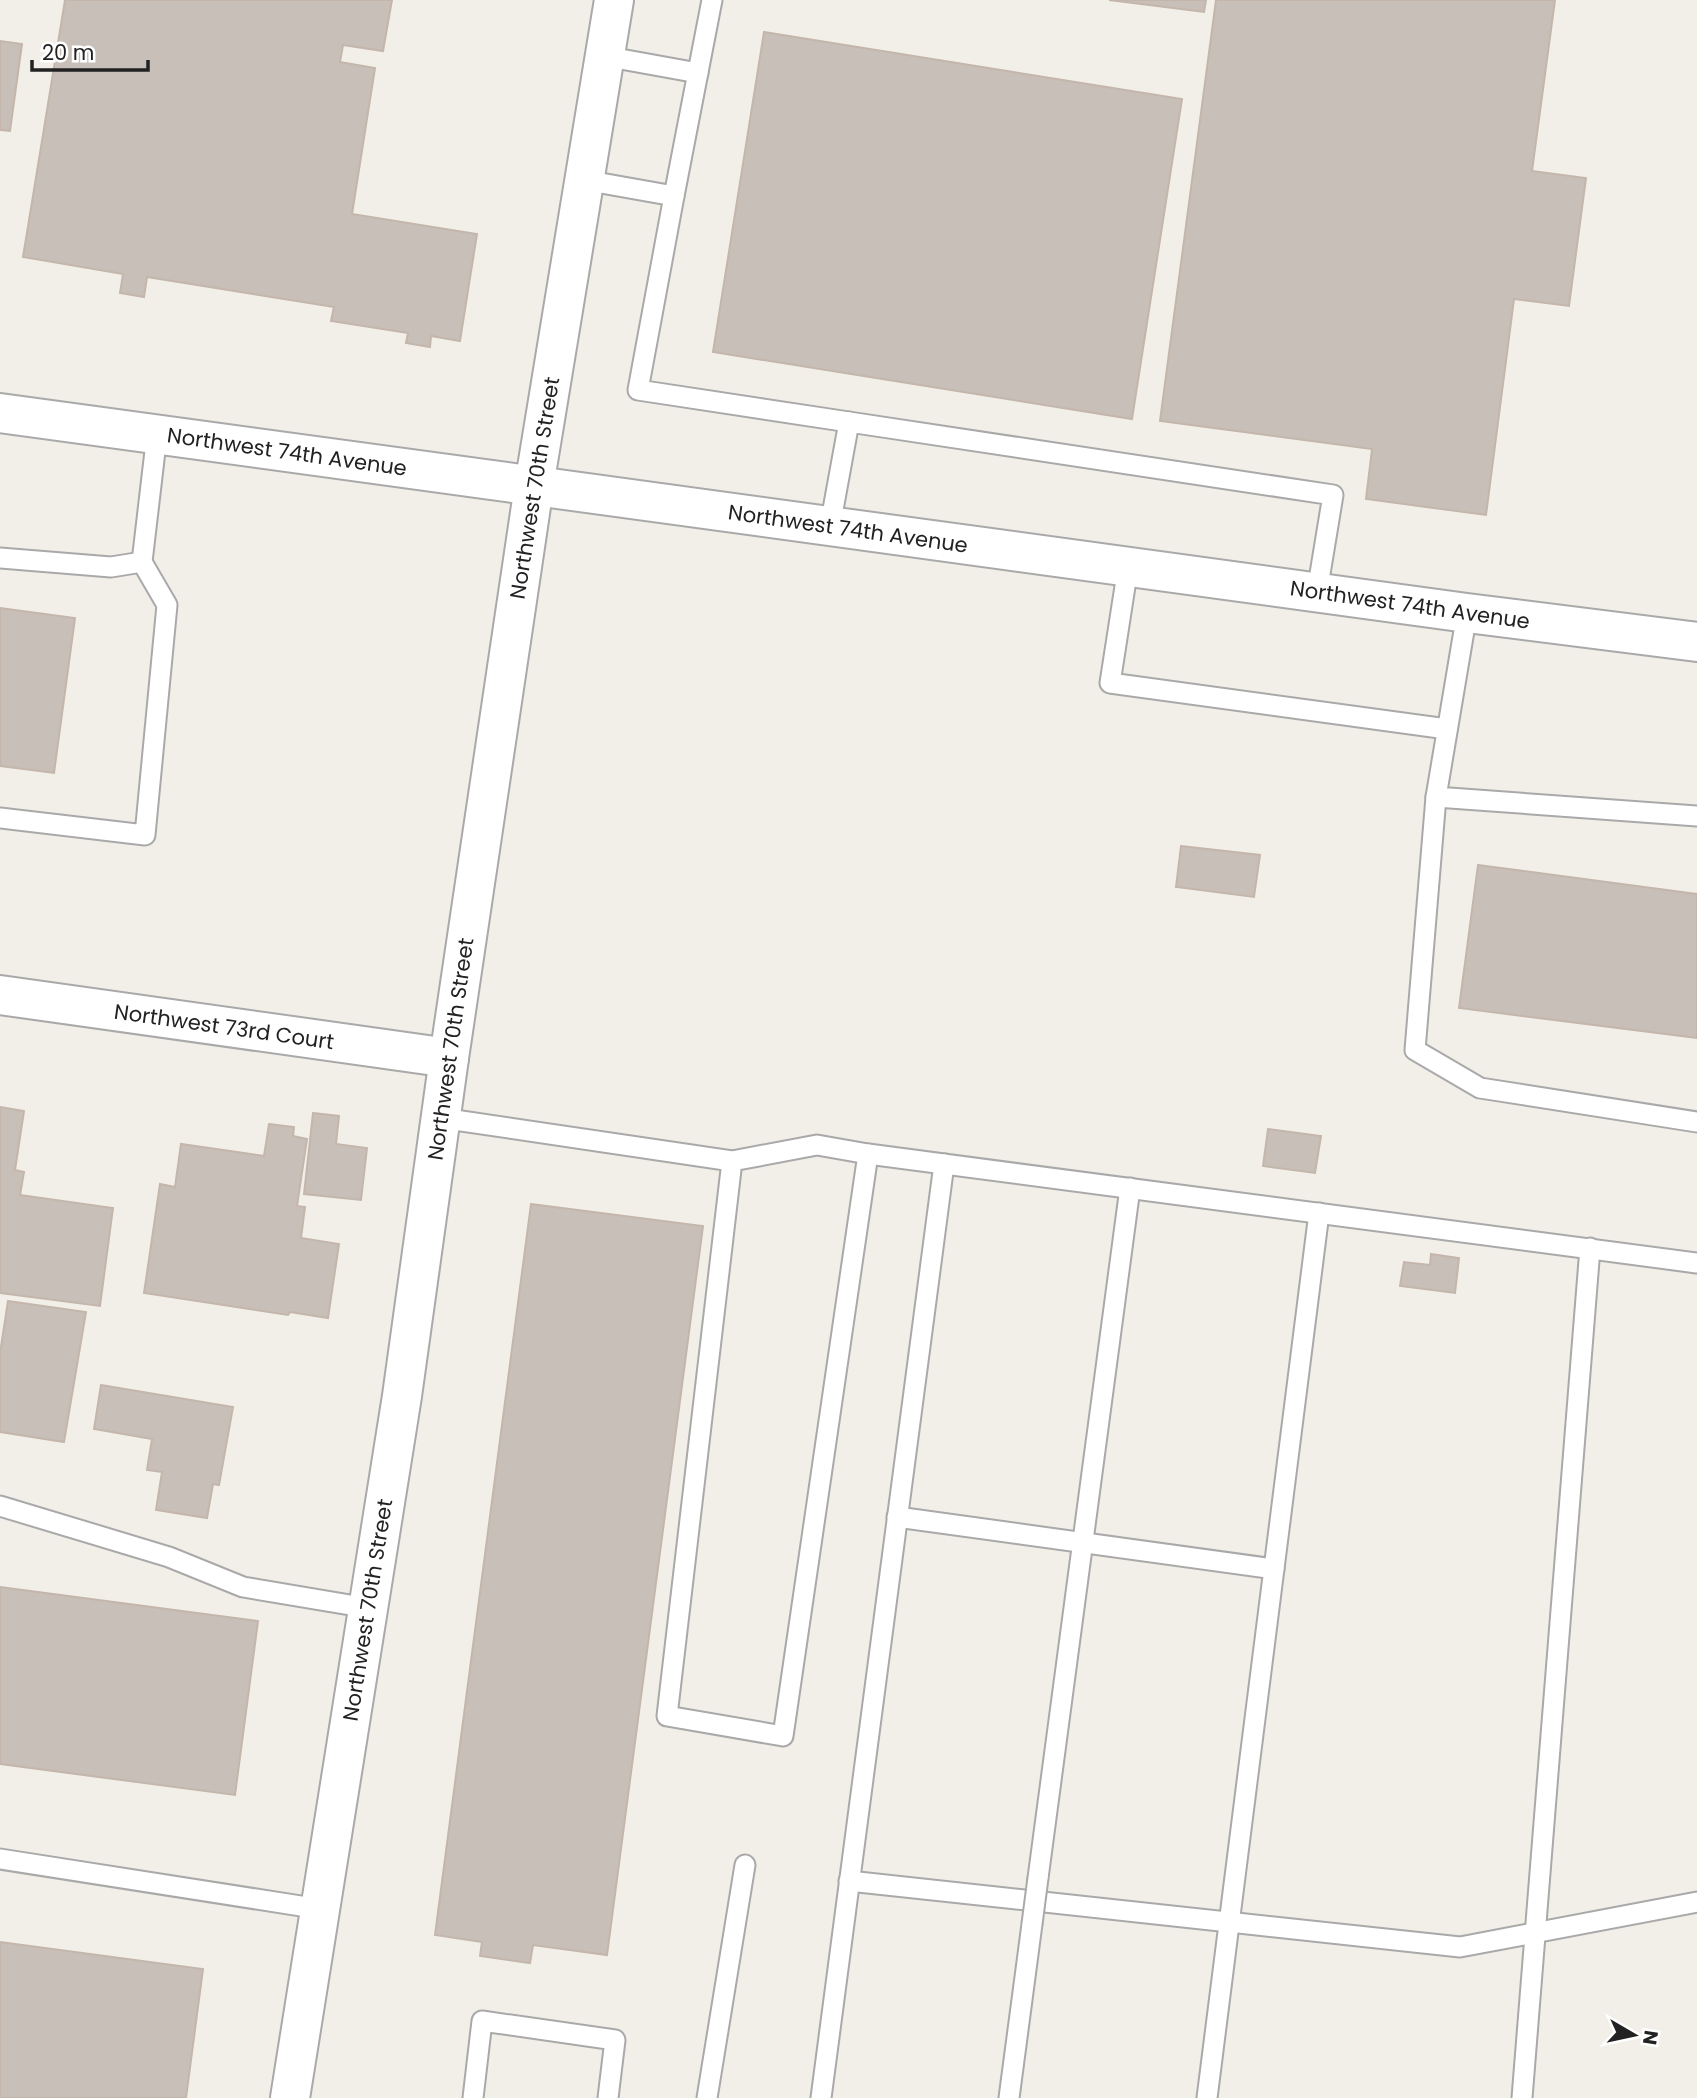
<svg xmlns="http://www.w3.org/2000/svg" width="1697" height="2098" viewBox="0 0 1697 2098" font-family="Poppins,sans-serif">
<style>
.building{fill:#c7bfb8;stroke:#c4b6ab;stroke-width:2}
.lines{fill:none;stroke-linecap:round;stroke-linejoin:round}
.service-casing{stroke:#a9a9a9;stroke-width:23}
.minor-casing{stroke:#a9a9a9;stroke-width:42}
.tertiary-casing{stroke:#a9a9a9;stroke-width:42}
.service{stroke:#fff;stroke-width:19}
.minor{stroke:#fff;stroke-width:38}
.tertiary{stroke:#fff;stroke-width:38}
.service-bridge-casing{stroke:#a9a9a9;stroke-width:23;stroke-linecap:butt}
.service-bridge{stroke:#fff;stroke-width:19}
.labels{text-anchor:middle;stroke-width:6;stroke-linejoin:round;paint-order:stroke}
.street-label{font-size:21px;fill:#222;stroke:#fff}
</style>
<rect width="100%" height="100%" fill="#f2efe9"/>
<g class="building">
<polygon points="65,0 392,0 383,51 343,45 340,62 375,68 352,214 477,234 460,341 431,336 430,347 406,343 408,333 331,321 334,307 147,277 144,297 120,293 123,274 23,257"/>
<polygon points="1109,0 1206,0 1204,12"/>
<polygon points="1216,0 1555,0 1532,171 1586,178 1569,306 1514,299 1486,515 1366,499 1372,449 1160,421"/>
<polygon points="764,32 1182,99 1132,419 713,352"/>
<polygon points="0,41 22,44 10,131 0,130"/>
<polygon points="0,608 75,618 54,773 0,766"/>
<polygon points="1181,846 1260,855 1254,897 1176,887"/>
<polygon points="1478,865 1697,894 1697,1038 1459,1008"/>
<polygon points="0,1107 24,1111 15,1170 24,1172 20,1195 113,1208 100,1306 0,1293"/>
<polygon points="313,1113 339,1116 336,1144 367,1148 361,1200 304,1194"/>
<polygon points="269,1124 294,1127 293,1136 307,1139 297,1206 305,1207 301,1238 339,1244 328,1318 290,1312 288,1315 144,1293 160,1184 175,1187 181,1144 264,1156"/>
<polygon points="1268,1129 1321,1136 1315,1173 1263,1166"/>
<polygon points="531,1204 703,1226 607,1955 533,1945 530,1963 480,1956 482,1942 435,1935"/>
<polygon points="1431,1254 1459,1258 1455,1293 1400,1286 1404,1262 1430,1265"/>
<polygon points="8,1301 86,1312 64,1442 0,1432 0,1353"/>
<polygon points="101,1385 233,1407 219,1485 213,1484 207,1518 156,1510 162,1472 147,1470 152,1439 94,1429"/>
<polygon points="0,1587 258,1621 235,1795 0,1764"/>
<polygon points="0,1942 203,1969 186,2098 0,2098"/>
</g>
<g class="lines">
<defs>
<g id="service">
<polyline points="604,56 698,73"/>
<polyline points="584,180 674,196 638,390 849,422"/>
<polyline points="674,196 712,0"/>
<polyline points="830,526 849,422 1333,495 1317,592"/>
<polyline points="0,558 111,567 142,562"/>
<polyline points="1128,567 1110,683 1447,729"/>
<polyline points="1467,613 1436,797 1697,816"/>
<polyline points="1436,797 1415,1050 1480,1088 1697,1122"/>
<polyline points="0,818 145,835 167,605 142,562 157,434"/>
<polyline points="441,1118 732,1161 817,1145 868,1154 783,1736 667,1716 732,1161"/>
<polyline points="868,1154 1697,1263"/>
<polyline points="0,1506 169,1557 243,1587 368,1608"/>
<polyline points="897,1517 1274,1569"/>
<polyline points="0,1859 320,1909"/>
<polyline points="1038,1878 1130,1188"/>
<polyline points="849,1881 1460,1947 1697,1902"/>
<polyline points="473,2098 482,2021 615,2040 608,2098"/>
<polyline points="707,2098 745,1865"/>
<polyline points="821,2098 944,1164"/>
<polyline points="1009,2098 1032,1924"/>
<polyline points="1207,2098 1319,1213"/>
<polyline points="1522,2098 1590,1248"/>
</g>
<g id="minor">
<polyline points="0,995 449,1058"/>
<polyline points="290,2098 402,1396 449,1058 534,486 614,0"/>
</g>
<polyline id="tertiary" points="0,413 1467,613 1697,642"/>
</defs>
<use href="#service" class="service-casing"/>
<use href="#minor" class="minor-casing"/>
<use href="#tertiary" class="tertiary-casing"/>
<use href="#service" class="service"/>
<use href="#minor" class="minor"/>
<use href="#tertiary" class="tertiary"/>
<defs>
<polyline id="service-bridge" points="1032,1924 1038,1878"/>
</defs>
<use href="#service-bridge" class="service-bridge-casing"/>
<use href="#service-bridge" class="service-bridge"/>
</g>
<g class="labels">
<g class="street-label">
<text transform="translate(287 452) rotate(8)" y="7">Northwest 74th Avenue</text>
<text transform="translate(535 488) rotate(-81)" y="7">Northwest 70th Street</text>
<text transform="translate(848 529) rotate(8)" y="7">Northwest 74th Avenue</text>
<text transform="translate(1410 605) rotate(8)" y="7">Northwest 74th Avenue</text>
<text transform="translate(224 1027) rotate(8)" y="7">Northwest 73rd Court</text>
<text transform="translate(451 1049) rotate(-82)" y="7">Northwest 70th Street</text>
<text transform="translate(368 1610) rotate(-81)" y="7">Northwest 70th Street</text>
</g>
</g>
<g transform="translate(1634 2035) rotate(99)" stroke="#ffffff" stroke-width="5" paint-order="stroke">
<path d="M0-5L12 26L0 18L-12 26Z" fill="#222222"/>
<text y="-10" font-size="19" font-weight="bold" text-anchor="middle" fill="#222222">N</text>
</g>
<path d="M32 60v10h116v-10" fill="none" stroke="#222222" stroke-width="3.5"/>
<text x="42" y="60" font-size="21" fill="#222222" stroke="#ffffff" stroke-width="5" paint-order="stroke">20 m</text>
</svg>
